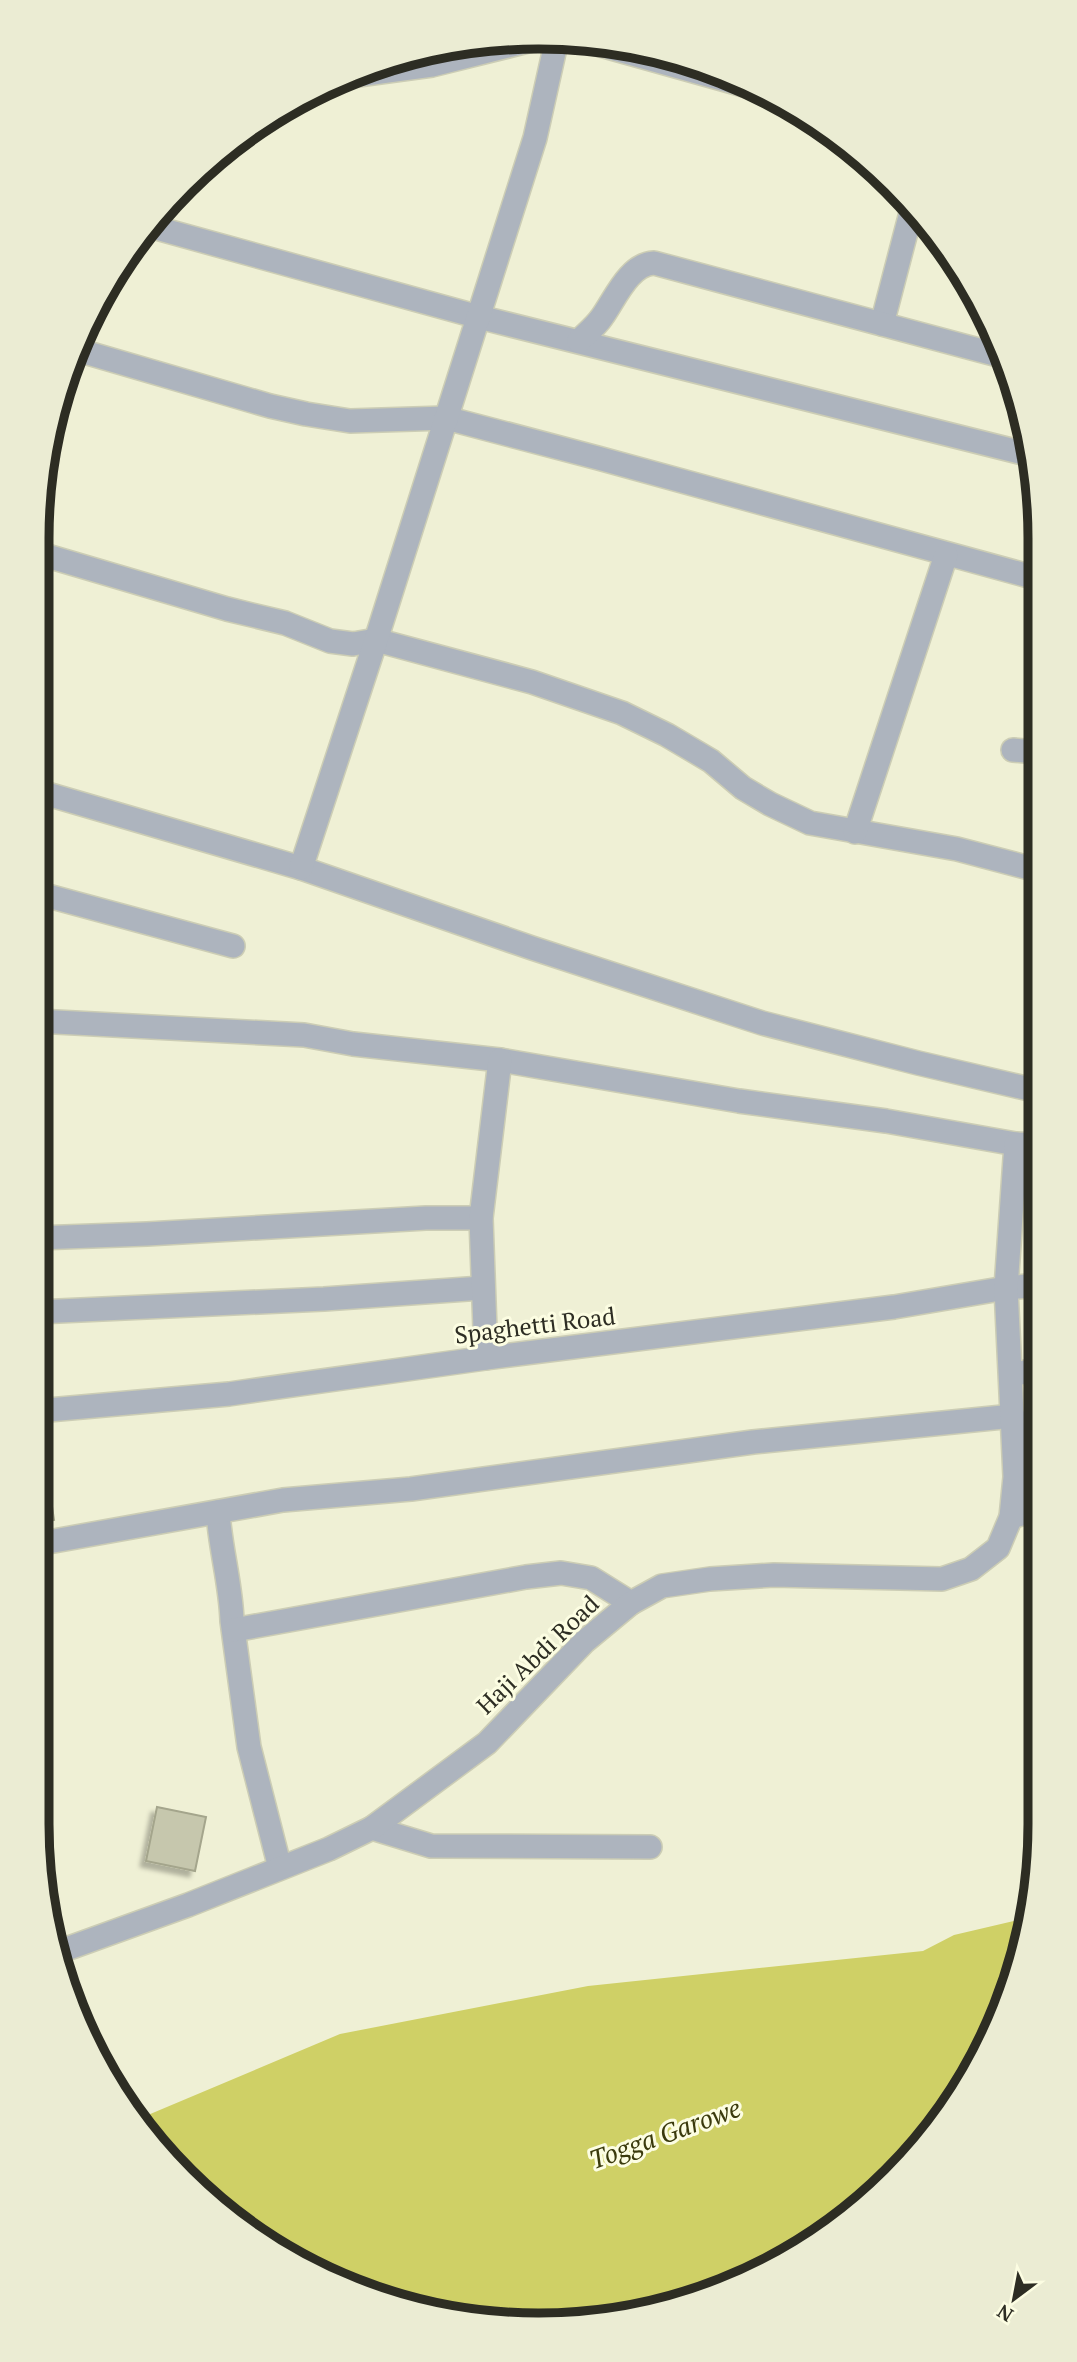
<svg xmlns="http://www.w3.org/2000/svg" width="1077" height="2362" viewBox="0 0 1077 2362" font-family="'PT Serif',serif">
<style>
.water{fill:#cfd066}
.building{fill:#c6c7ad;stroke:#a4a58c;stroke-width:2;filter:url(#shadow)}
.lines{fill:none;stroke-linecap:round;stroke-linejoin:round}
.minor-casing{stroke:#cccdb5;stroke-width:26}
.minor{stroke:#adb4be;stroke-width:23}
.labels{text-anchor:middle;stroke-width:6;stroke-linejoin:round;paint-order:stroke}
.street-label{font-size:24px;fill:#2d2d23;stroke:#fcfde2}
.water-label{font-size:26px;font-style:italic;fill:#3a3a0c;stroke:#fcfde2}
.rim{fill:none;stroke:#2d2d23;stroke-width:9}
</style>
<defs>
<filter id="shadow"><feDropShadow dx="-5.5" dy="5.5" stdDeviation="2" flood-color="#0004"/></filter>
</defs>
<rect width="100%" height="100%" fill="#eff0d5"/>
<polygon class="water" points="1031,1917 1002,2015 915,2155 801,2248 686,2302 604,2321 441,2316 288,2258 161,2154 136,2120 340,2034 588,1986 923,1951 954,1935"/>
<g class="building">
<polygon points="45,1459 54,1520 37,1523 37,1460"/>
<polygon points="157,1807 206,1817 195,1871 146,1861"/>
</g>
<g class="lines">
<defs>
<g id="minor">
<polyline points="586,41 754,88"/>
<polyline points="343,77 432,65 544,37"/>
<polyline points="149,226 479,317 1031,455"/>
<polyline points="882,324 912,209"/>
<path d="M579,341C587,333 596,326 602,317C615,299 629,264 654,263L1005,357"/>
<polyline points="74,349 270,406 306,414 350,421 446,418 598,458 1036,578"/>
<polyline points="37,553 227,609 285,623 330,641 353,644 376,640 532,682 622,713 667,735 711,761 743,788 770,804 810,823 957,849 1037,870"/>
<polyline points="1013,750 1037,752"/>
<polyline points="37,791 301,868 532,948 762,1023 918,1063 1038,1091"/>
<polyline points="855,832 946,555"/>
<polyline points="301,868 376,640 535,138 557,39"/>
<polyline points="37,893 233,946"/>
<polyline points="37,1021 304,1035 353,1044 500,1060 739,1101 886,1121 1016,1144 1038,1145"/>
<polyline points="37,1238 147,1234 426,1218 481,1218"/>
<polyline points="37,1312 324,1299 482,1288"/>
<polyline points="486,1358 481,1218 500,1060"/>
<polyline points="1011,1375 1039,1369"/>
<polyline points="37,1411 229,1394 486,1358 894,1307 1006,1288 1039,1285"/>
<path d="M218,1512C220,1548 231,1584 232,1621L249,1747L280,1868"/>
<polyline points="1011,1517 1039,1509"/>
<polyline points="37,1544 283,1500 411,1489 753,1442 1013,1416"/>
<polyline points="234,1630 526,1577 561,1573 591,1578 631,1603"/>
<polyline points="372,1828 431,1846 650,1847"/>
<polyline points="58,1952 188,1905 329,1849 372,1828 487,1743 584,1642 631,1603 662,1586 710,1579 774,1575 942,1579 971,1569 998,1548 1011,1517 1015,1477 1006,1288 1016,1144"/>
</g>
</defs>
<use href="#minor" class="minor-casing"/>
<use href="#minor" class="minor"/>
</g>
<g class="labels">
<g class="street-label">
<text transform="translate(535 1326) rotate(-7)" y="8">Spaghetti Road</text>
<text transform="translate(538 1655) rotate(-44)" y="8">Haji Abdi Road</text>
</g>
<g class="water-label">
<text transform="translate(665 2134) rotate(-20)" y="9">Togga Garowe</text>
</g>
</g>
<path d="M0 0H1077V2362H0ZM538 49H539A489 489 0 0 1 1028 538V1824A489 489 0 0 1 539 2313H538A489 489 0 0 1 49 1824V538A489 489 0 0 1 538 49Z" fill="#ebecd3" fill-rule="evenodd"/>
<path class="rim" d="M538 49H539A489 489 0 0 1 1028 538V1824A489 489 0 0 1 539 2313H538A489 489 0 0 1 49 1824V538A489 489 0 0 1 538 49Z"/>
<g transform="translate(1014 2299) rotate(212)" stroke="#fcfde2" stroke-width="5" paint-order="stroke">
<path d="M0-5L12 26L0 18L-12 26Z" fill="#2d2d23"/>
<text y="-10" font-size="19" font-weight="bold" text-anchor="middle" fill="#2d2d23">N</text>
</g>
</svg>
